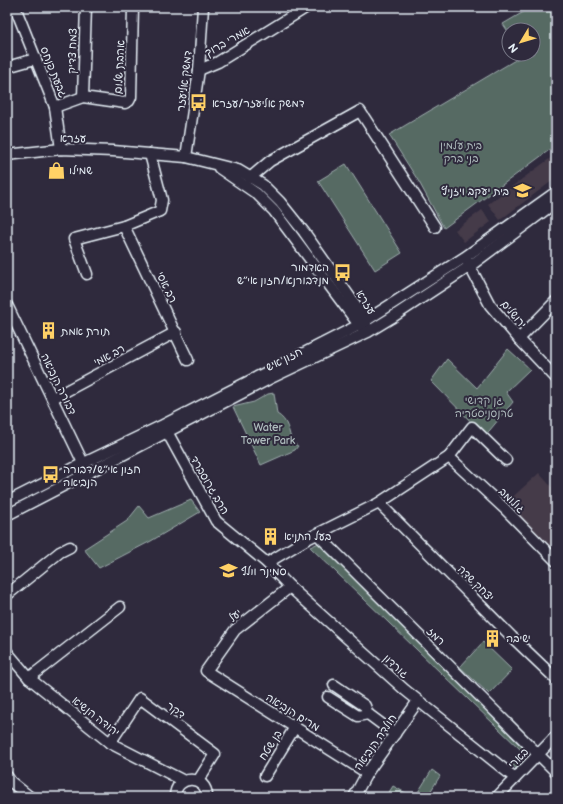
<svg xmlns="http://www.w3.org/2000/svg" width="563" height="804" viewBox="0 0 563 804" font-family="'Balsamiq Sans','Playpen Sans Hebrew',sans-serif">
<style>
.built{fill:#453a49}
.green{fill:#566a64;stroke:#9faeae}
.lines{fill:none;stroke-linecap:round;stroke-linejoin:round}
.minor-casing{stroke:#e8f1f8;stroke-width:13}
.minor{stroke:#2f2a3d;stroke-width:10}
.labels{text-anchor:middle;stroke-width:4;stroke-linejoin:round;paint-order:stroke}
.street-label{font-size:11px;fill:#e8f1f8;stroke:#2f2a3d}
.poi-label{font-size:11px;fill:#e8f1f8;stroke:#2f2a3d;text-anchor:start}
.park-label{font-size:11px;fill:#aebbbd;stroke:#2f2a3d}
</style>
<rect width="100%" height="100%" fill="#2f2a3d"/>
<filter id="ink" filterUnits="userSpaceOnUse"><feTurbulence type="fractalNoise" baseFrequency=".025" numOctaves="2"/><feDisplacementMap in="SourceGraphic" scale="8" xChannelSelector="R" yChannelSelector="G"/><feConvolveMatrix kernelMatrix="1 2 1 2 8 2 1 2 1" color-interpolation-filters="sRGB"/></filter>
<g filter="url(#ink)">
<g class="built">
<polygon points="556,154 556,178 500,220 488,204"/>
<polygon points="482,210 491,222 464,242 455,230"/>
<polygon points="539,473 556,492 556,557 507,502"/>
</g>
<g class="green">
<polygon points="532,7 556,7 556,145 444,228 419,182 389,135 522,56 521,54 533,54 533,30 509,30 509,33 503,24"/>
<polygon points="346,164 402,253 375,270 318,181"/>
<polygon points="508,349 530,369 506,392 513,402 485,436 431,381 447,359 477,388"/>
<path d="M274,393L277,414C288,420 289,432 292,443L298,446L295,450L261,465L233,407L254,402L268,394Z"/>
<polygon points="191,500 200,512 151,541 99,568 84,549 127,521 139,506 149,518"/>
<polygon points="321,542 533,753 517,770 511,763 522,751 310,547"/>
<polygon points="483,642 512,670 489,694 460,667"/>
<polygon points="432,770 440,776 427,797 415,797"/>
<polygon points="393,786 413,797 386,797"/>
</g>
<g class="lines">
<defs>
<g id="minor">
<polyline points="15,7 55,107 61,149"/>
<polyline points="7,67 35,59"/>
<polyline points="199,70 218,62 307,7"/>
<polyline points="83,97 86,7"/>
<polyline points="55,107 83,97 125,103 129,101 131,97 133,7"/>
<polyline points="7,155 61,149 113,151 186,157 238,170 263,185 280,202 304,232 366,320 366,326"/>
<polyline points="186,157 199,70 203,7"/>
<polyline points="219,168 257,194 274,211 359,325 363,329"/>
<polyline points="250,178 270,161 360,111 435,227"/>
<polyline points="124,226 188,360"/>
<polyline points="467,261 490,305 519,339 556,378"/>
<polyline points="87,274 74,239 124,226 160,211 162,200 150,154"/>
<polyline points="7,305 86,469"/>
<polyline points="519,339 556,301"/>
<polyline points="53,398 176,332"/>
<polyline points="165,428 216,521 267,563 290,587 405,690 515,778"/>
<polyline points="449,457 505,509 556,561"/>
<polyline points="7,502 84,463 163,425 359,325 465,257 556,192"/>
<polyline points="379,503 512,637 556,679"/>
<polyline points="7,515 269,379 368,332 391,318 470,266 556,202"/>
<polyline points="317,534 556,772"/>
<polyline points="267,563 307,539 379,503 449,457 472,427 506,460"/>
<polyline points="290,587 235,630 206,671 367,773"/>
<polyline points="7,595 60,552 70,547"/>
<polyline points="7,652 29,678 110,743 184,781"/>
<polyline points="29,678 120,607"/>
<polyline points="334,685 365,706 368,714"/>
<polyline points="328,697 358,716 368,714 395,734"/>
<polyline points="110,743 140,698 215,754 198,781"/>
<polyline points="7,776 11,782 30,797"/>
<polyline points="265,776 295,727"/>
<path d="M175,797C175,774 207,774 207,797"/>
<polyline points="354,797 367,773 418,701"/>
<polyline points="497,797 556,736"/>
</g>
</defs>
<use href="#minor" class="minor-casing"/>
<use href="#minor" class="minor"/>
</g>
</g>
<defs>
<symbol id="bus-bare" viewBox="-9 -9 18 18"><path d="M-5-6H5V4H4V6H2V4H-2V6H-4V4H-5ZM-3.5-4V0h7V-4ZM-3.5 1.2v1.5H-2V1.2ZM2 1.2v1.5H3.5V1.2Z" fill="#ffd166" stroke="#2f2a3d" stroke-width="2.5" paint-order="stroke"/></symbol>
<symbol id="shop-bare" viewBox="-9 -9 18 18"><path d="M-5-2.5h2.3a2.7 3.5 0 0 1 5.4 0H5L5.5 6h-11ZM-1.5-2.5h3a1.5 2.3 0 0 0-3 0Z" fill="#ffd166" stroke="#2f2a3d" stroke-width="2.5" paint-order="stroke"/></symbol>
<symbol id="school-bare" viewBox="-9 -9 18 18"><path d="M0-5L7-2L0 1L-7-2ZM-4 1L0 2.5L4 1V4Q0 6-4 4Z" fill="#ffd166" stroke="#2f2a3d" stroke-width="2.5" paint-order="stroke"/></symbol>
<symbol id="building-bare" viewBox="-9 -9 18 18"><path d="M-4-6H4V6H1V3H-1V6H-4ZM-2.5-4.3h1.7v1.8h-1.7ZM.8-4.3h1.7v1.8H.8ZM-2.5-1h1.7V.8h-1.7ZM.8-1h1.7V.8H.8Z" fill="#ffd166" stroke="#2f2a3d" stroke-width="2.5" paint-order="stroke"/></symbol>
</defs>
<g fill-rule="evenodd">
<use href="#bus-bare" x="186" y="90" width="25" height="25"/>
<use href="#shop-bare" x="44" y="158" width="25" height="25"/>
<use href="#school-bare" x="510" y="178" width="25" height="25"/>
<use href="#bus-bare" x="330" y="260" width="25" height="25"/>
<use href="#building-bare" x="36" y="318" width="25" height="25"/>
<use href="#bus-bare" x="38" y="462" width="25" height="25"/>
<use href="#building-bare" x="258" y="524" width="25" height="25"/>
<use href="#school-bare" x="216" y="558" width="25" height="25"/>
<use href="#building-bare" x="480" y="626" width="25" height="25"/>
</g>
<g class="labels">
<g class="street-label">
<text transform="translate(227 41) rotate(-30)" y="4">אמרי ברוך</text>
<text transform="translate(72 51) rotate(-88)" y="4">צמח צדיק</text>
<text transform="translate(119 67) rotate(-87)" y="4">אהבת שלום</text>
<text transform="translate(54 72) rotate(68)" y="4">גבעת פנחס</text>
<text transform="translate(184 81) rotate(-83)" y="4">דמשק אליעזר</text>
<text transform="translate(73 138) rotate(1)" y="4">עזרא</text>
<text transform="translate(167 287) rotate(64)" y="4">רב אסי</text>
<text transform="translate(366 302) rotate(58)" y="4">עזרא</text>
<text transform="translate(514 314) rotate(50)" y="4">ירושלים</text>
<text transform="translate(109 355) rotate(-28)" y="4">רב אמי</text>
<text transform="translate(284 359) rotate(-26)" y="4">חזון איש</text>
<text transform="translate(59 384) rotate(64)" y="4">דבורה הנביאה</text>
<text transform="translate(210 485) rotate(60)" y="4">הרב גרוסברד</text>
<text transform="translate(512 500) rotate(44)" y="4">גולומב</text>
<text transform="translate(476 583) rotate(45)" y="4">יצחק שדה</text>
<text transform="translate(235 615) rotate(-40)" y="4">יעל</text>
<text transform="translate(436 636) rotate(45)" y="4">רמז</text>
<text transform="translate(396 666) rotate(42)" y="4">גורדון</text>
<text transform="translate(176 710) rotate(37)" y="4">דקר</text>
<text transform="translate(293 712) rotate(32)" y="4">מרים הנביאה</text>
<text transform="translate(96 716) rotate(38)" y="4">יהודה הנשיא</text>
<text transform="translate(375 742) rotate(-55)" y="4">חולדה הנביאה</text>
<text transform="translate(270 745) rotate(-58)" y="4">בן שטח</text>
<text transform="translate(518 758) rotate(-46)" y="4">בארי</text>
</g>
<g class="poi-label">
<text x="212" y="107">דמשק אליעזר/עזרא</text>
<text x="69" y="174">שמילו</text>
<text x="509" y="195" text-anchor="end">בית יעקב ויזניץ</text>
<text x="329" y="271" text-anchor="end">האדמור<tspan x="329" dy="13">מנדבורנא/חזון אי״ש</tspan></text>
<text x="61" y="335">תורת אמת</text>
<text x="63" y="473">חזון אי״ש/דבורה<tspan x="63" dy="13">הנביאה</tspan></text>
<text x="284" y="540">בעל התניא</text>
<text x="241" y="575">סמינר וולף</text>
<text x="506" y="642">ישיבה</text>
</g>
<g class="park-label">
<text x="461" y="149">בית עלמין<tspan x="461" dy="13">בני ברק</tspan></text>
<text x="484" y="404">גן קדושי<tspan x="484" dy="13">טרנסניסטריה</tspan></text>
<text x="268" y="431">Water<tspan x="268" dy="13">Tower Park</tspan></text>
</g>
</g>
<rect width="563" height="804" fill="none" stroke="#2f2a3d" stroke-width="24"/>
<rect x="12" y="12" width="539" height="780" fill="none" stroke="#e8f1f8" stroke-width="1.5" filter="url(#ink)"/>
<g transform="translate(521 42) rotate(232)"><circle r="19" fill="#2f2a3d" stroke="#797a88"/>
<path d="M0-3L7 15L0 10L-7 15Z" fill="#ffd166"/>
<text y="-6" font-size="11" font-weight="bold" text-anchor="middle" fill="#e8f1f8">N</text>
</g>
</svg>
